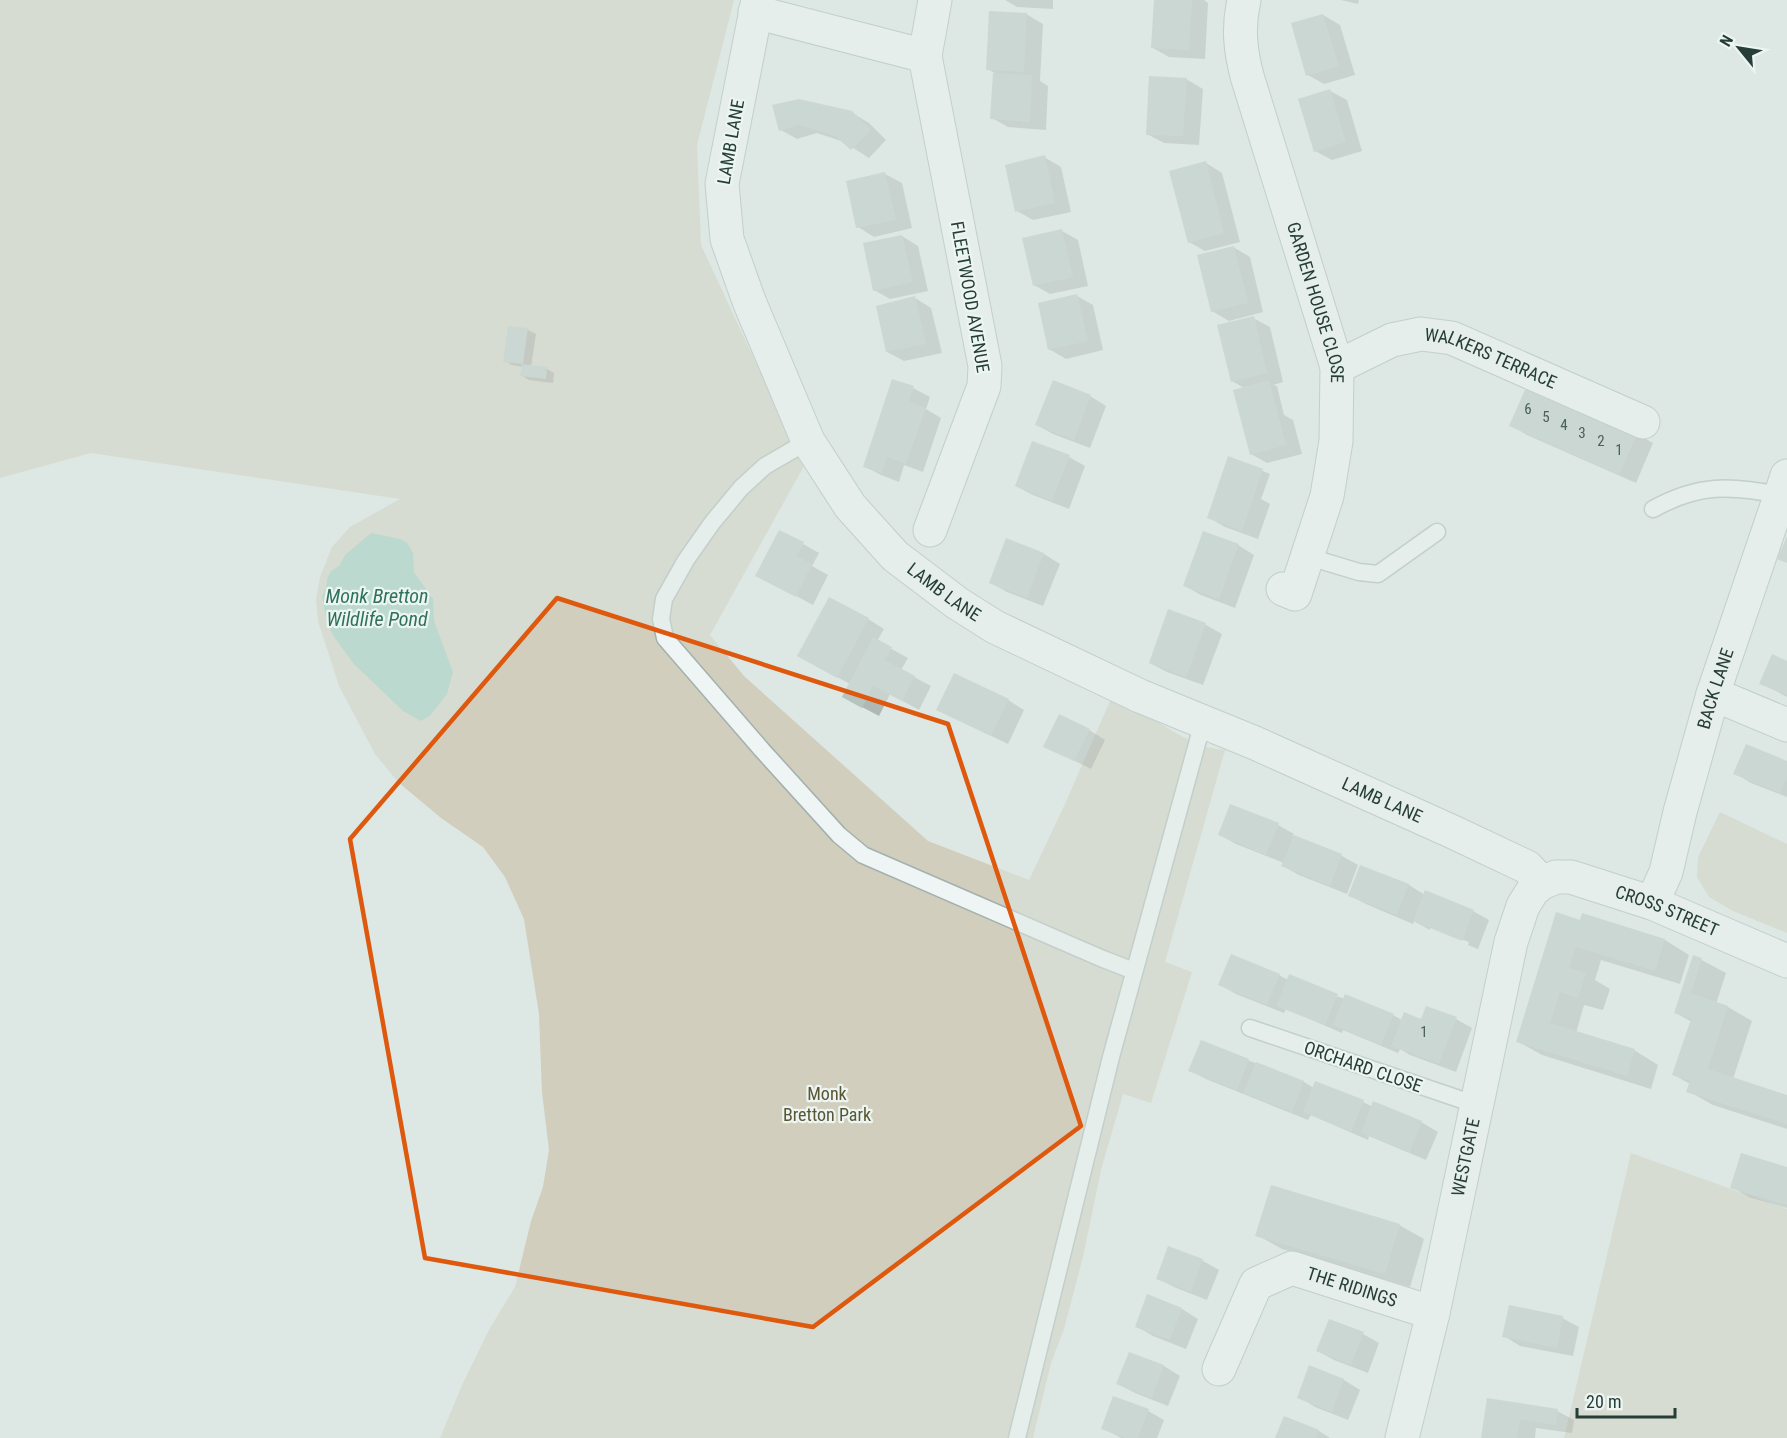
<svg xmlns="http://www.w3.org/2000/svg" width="1787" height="1438" viewBox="0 0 1787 1438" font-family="'Roboto Condensed',sans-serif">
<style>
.green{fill:#d1cebd}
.water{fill:#96c8b5}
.shadow{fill:#0003}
.building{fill:#b4c4bf}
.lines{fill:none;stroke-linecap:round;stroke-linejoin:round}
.lane-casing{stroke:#a2b1ad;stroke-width:19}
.street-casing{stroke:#a2b1ad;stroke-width:35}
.lane{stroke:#eff5f4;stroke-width:16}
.street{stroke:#eff5f4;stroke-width:33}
.marked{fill:none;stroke:#de580e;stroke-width:4.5;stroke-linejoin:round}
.labels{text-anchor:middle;stroke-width:4.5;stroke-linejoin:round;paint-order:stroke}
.number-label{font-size:15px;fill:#4a6059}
.street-label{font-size:18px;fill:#263e37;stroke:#ecf5f2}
.park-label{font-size:18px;fill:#5a5633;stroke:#ecf5f2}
.water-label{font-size:20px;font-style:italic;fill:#2f725b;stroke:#ecf5f2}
</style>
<rect width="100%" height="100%" fill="#dde7e4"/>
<g class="green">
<path d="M0,0H734L697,145L701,245L804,466L710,635L744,676L928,841L1029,880L1065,804L1111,699C1123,705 1137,710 1149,717C1174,731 1195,748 1225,750L1165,962L1192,972L1151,1103L1123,1094L1101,1170L1083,1257L1064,1329L1051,1363L1033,1438H440L463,1383L490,1328L515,1287L531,1221L543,1187L549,1150L542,1092L539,1014L524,919L505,877L483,847L441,818L398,782L375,754L339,686L318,621L316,600L320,577L332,547L350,527L400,499L91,453L0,478Z"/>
<polygon points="1720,812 1787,844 1787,933 1733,911 1709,897 1697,877 1698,857"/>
<polygon points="1631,1153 1787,1209 1787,1438 1564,1438"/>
</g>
<polygon class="water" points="371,533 400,539 407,543 413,553 414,572 433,599 434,621 453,672 447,694 430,716 421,721 403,711 354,664 334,637 327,623 322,596 326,588 327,579 331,571 339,566 345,555"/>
<g class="shadow">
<polygon points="1005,0 1053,0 1053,9 1017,7"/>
<polygon points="1155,0 1204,0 1208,3 1205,59 1169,57 1153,48"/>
<polygon points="1341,0 1359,0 1358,4"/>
<polygon points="1026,14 1043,24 1040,81 1048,86 1046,130 1008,127 992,118 995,73 987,69"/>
<polygon points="1323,15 1340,25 1355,75 1324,84 1308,75"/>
<polygon points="1186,79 1203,89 1199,145 1164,143 1147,134"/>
<polygon points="1330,91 1347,100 1362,151 1332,160 1315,151"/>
<polygon points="774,106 852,113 869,123 886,140 869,158 844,142 817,133 797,139 781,130"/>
<polygon points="1044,157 1061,167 1071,212 1033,220 1017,211"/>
<polygon points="1206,163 1222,173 1240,242 1205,251 1189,242"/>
<polygon points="885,174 902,183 912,228 874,237 858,227"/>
<polygon points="1062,231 1078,240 1088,286 1050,294 1034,285"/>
<polygon points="902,236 918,246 928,291 890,299 874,290"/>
<polygon points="1233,247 1250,257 1263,312 1229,321 1212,311"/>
<polygon points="1077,296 1093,305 1103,350 1066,359 1049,349"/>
<polygon points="915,298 931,308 942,353 904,361 887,352"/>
<polygon points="1253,318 1270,327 1283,382 1273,385 1277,386 1284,415 1293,420 1302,454 1267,463 1251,454 1244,388 1232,381"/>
<polygon points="509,327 528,330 536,334 531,367 547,369 554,373 553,383 529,380 521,375 523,367 512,365 505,361"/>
<polygon points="913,388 930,397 926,409 941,418 923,472 904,465 899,482 881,475 864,466"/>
<polygon points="1090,396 1106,406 1090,448 1053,434 1037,425"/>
<polygon points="1511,425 1637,434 1653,443 1636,483 1527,435"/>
<polygon points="1069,457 1085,466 1069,509 1033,495 1016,486"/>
<polygon points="1229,457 1270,474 1261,499 1270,504 1258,539 1225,527 1208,517"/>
<polygon points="1007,540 1044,554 1060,564 1043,606 1007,592 991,583"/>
<polygon points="803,544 819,553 812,566 828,575 813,605 774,584"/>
<polygon points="1238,545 1254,555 1235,608 1201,595 1185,586"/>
<polygon points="1169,611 1206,625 1222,634 1203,685 1167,672 1150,663"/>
<polygon points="868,619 884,629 877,641 908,658 901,670 931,686 919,710 890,694 879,716 860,706 850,684 815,665"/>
<polygon points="1787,662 1787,697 1761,683"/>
<polygon points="1008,700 1024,710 1008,744 954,718"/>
<polygon points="1089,730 1105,740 1091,769 1045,746"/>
<polygon points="1787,763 1787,797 1751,783 1735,773"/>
<polygon points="1278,825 1294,834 1293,836 1342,856 1358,865 1347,894 1299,875 1283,866 1284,863 1236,844 1220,835"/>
<polygon points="1361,867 1409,885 1425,895 1473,911 1489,920 1478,949 1468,945 1469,942 1430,927 1430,930 1414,921 1413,924 1366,904 1349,895"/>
<polygon points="1583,915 1665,940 1689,955 1680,984 1601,960 1595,980 1610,989 1603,1010 1584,1005 1576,1033 1634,1050 1658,1065 1651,1089 1542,1055 1517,1041"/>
<polygon points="1694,956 1726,973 1716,1004 1728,1007 1752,1021 1733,1079 1787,1097 1787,1129 1713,1105 1688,1091 1690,1084 1674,1075 1692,1022 1676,1013"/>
<polygon points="1279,975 1288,980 1393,1015 1402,1020 1456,1019 1472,1028 1456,1072 1410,1055 1400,1049 1398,1053 1343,1030 1342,1033 1286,1009 1284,1013 1236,994 1220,985"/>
<polygon points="1201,1042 1304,1082 1314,1088 1363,1102 1373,1107 1421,1122 1438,1132 1426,1160 1369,1136 1368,1140 1311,1115 1308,1120 1206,1079 1190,1070"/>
<polygon points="1787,1169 1787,1208 1749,1197 1732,1187"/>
<polygon points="1399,1225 1424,1239 1410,1287 1282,1249 1257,1235"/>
<polygon points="1169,1248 1203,1261 1219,1270 1207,1300 1174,1287 1157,1278"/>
<polygon points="1182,1309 1198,1319 1186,1349 1153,1336 1136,1326"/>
<polygon points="1562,1318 1579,1327 1573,1356 1520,1346 1504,1336"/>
<polygon points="1363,1334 1379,1343 1368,1373 1334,1360 1318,1351"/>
<polygon points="1130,1354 1164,1366 1180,1376 1168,1406 1135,1393 1118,1384"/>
<polygon points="1310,1367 1344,1380 1360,1390 1348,1420 1315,1407 1299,1397"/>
<polygon points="1489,1400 1557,1411 1574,1420 1572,1433 1536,1428 1535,1438 1482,1438"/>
<polygon points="1148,1411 1164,1420 1157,1438 1121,1438 1103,1428"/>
<polygon points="1284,1418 1319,1431 1330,1438 1277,1438"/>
</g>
<g class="building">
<polygon points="1154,0 1192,0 1189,50 1151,48"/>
<polygon points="989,11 1027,13 1024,72 986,70"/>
<polygon points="1323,14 1339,66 1306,76 1291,23"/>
<polygon points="993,73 1032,75 1030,122 990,119"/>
<polygon points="1149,76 1187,78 1183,136 1146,135"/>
<polygon points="1330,89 1346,142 1314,152 1298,99"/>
<polygon points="799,99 852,111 871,130 851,150 835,136 799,125 779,131 772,105"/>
<polygon points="1045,155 1055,203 1015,212 1005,165"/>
<polygon points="1206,161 1224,233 1188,243 1169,171"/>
<polygon points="885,172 896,220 856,228 846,181"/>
<polygon points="1062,229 1073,277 1033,286 1022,238"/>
<polygon points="902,235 913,282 873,291 863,243"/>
<polygon points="1234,246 1248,303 1211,312 1197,255"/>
<polygon points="1077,294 1088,341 1048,350 1038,303"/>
<polygon points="915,296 926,344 886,352 876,306"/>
<polygon points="1254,316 1267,373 1231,382 1217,325"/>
<polygon points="508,326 528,328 523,364 503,362"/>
<polygon points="522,364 547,367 546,379 520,376"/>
<polygon points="892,379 914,386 909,402 926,408 906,464 887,457 882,473 863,467"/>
<polygon points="1053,380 1091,395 1074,440 1035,425"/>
<polygon points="1269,380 1286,445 1250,455 1233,390"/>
<polygon points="1528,383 1638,432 1619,475 1509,426"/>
<polygon points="1032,441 1070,455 1052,501 1015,486"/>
<polygon points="1228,456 1263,469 1242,531 1207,518"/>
<polygon points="779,530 804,542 797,556 812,564 796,597 755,576"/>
<polygon points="1203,531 1239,544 1219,599 1183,586"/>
<polygon points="1787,536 1787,563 1777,559"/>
<polygon points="1006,538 1044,553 1027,598 989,583"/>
<polygon points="829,597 869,618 837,678 797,656"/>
<polygon points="1168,609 1206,623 1186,677 1149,663"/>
<polygon points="873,637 892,647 885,660 915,676 902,701 873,686 862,708 842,697"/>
<polygon points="1772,654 1787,661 1787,695 1759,684"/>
<polygon points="954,673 1009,699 991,736 936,710"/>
<polygon points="1059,714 1090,729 1074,761 1043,747"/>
<polygon points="1746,744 1787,761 1787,778 1780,793 1733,774"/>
<polygon points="1230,804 1279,823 1266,855 1218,835"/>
<polygon points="1294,835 1342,854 1330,886 1281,866"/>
<polygon points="1360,865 1409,884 1397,915 1348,896"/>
<polygon points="1425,890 1474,910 1462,941 1413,921"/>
<polygon points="1556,912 1580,920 1582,913 1665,939 1655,971 1576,947 1569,968 1586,973 1578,998 1560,992 1550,1023 1635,1049 1627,1076 1516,1042"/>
<polygon points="1231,954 1280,974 1267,1005 1218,985"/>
<polygon points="1693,955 1702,958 1691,993 1728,1006 1708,1069 1787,1095 1787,1124 1686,1092 1690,1081 1672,1075 1691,1019 1674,1013"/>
<polygon points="1289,974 1338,994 1325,1025 1276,1006"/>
<polygon points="1345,994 1394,1014 1381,1045 1333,1025"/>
<polygon points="1426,1006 1457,1017 1439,1064 1391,1046 1404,1012 1421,1019"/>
<polygon points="1201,1040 1249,1059 1237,1090 1188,1071"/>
<polygon points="1256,1062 1304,1081 1292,1112 1243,1093"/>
<polygon points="1315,1081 1364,1100 1351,1132 1303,1112"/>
<polygon points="1373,1101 1422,1121 1410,1152 1361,1133"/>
<polygon points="1741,1153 1787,1167 1787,1205 1730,1188"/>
<polygon points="1271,1185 1400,1224 1385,1274 1255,1236"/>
<polygon points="1168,1246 1203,1259 1191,1292 1156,1279"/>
<polygon points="1147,1294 1182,1308 1170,1340 1135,1327"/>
<polygon points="1509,1305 1563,1316 1557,1348 1502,1337"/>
<polygon points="1329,1319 1364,1332 1351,1365 1316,1351"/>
<polygon points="1129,1352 1164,1365 1152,1398 1116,1384"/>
<polygon points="1309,1365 1344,1379 1332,1412 1297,1398"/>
<polygon points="1113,1396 1149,1409 1138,1438 1126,1438 1101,1429"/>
<polygon points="1487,1398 1558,1409 1556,1425 1520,1420 1517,1438 1481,1438"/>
<polygon points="1284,1416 1319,1430 1316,1438 1275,1438"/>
</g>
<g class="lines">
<defs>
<g id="lane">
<polyline points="808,441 765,466 741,488 712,523 686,560 664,599 661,619 665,638 762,750 839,835 863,855 1103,959 1134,971"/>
<path d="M1653,509C1698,484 1730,485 1779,495"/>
<polyline points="1309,557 1359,572 1378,574 1437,532"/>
<polyline points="1250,1028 1477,1105"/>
<polyline points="1017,1438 1111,1057 1203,722"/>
</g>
<g id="street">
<path id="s1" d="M758,0L722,184L727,239L749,301L808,441L850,506L895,556L957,603L995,627L1140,696L1255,743L1453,832L1527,867L1542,883"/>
<path id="s2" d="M1244,0C1238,27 1240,49 1247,76L1337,367L1336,441L1327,496L1295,594L1283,589"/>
<polyline points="755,12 925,56"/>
<path id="s3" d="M1337,367L1392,340L1421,334L1452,338L1643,422"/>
<polyline points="930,530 984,386 985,366 925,56 935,0"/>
<polyline points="1713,694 1787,725"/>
<path id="s4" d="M1652,903L1666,872L1680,812L1713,694L1787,476"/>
<path id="s5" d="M1219,1369L1256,1284L1292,1268L1433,1313"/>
<path id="s6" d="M1402,1438L1433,1313L1511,942L1523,906L1533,890L1542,883L1556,877H1571L1652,903L1787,961"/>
</g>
</defs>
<use href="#lane" class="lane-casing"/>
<use href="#street" class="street-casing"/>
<use href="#lane" class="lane"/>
<use href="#street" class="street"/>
</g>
<path d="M0 0H1787V1438H0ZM557,598L948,724L1081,1126L813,1327L425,1258L350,839Z" fill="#dde7e4" fill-opacity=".55" fill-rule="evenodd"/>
<path class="marked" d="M557,598L948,724L1081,1126L813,1327L425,1258L350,839Z"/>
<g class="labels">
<g class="number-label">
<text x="1528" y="414">6</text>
<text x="1546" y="422">5</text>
<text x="1564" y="430">4</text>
<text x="1582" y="438">3</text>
<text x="1601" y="446">2</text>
<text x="1619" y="455">1</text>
<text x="1424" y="1037">1</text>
</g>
<g class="street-label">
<text transform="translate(731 142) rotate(-80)" y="6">LAMB LANE</text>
<text transform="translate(970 297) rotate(80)" y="6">FLEETWOOD AVENUE</text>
<text dy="6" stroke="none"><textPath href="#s2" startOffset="314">GARDEN HOUSE CLOSE</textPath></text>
<text dy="6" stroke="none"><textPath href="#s3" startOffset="165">WALKERS TERRACE</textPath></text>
<text dy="6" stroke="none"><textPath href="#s1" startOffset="666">LAMB LANE</textPath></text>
<text dy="6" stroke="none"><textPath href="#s4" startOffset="224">BACK LANE</textPath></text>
<text dy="6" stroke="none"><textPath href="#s1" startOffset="1152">LAMB LANE</textPath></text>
<text dy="6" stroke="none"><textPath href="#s6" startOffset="708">CROSS STREET</textPath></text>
<text transform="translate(1363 1067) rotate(19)" y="6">ORCHARD CLOSE</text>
<text dy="6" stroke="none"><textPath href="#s6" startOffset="288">WESTGATE</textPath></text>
<text dy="6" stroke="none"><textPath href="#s5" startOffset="195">THE RIDINGS</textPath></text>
</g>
<g class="park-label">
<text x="827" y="1100">Monk<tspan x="827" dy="21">Bretton Park</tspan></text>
</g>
<g class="water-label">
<text x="377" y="603">Monk Bretton<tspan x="377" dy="23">Wildlife Pond</tspan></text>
</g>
</g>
<g transform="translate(1739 48) rotate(300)" stroke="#ecf5f2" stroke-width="4.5" paint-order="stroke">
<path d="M0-4.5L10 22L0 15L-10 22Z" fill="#263e37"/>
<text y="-9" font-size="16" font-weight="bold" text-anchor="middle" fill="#263e37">N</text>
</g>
<path d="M1577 1408v9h98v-9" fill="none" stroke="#263e37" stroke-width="3"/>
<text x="1586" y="1408" font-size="18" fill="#263e37" stroke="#ecf5f2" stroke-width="4.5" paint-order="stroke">20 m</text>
</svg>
